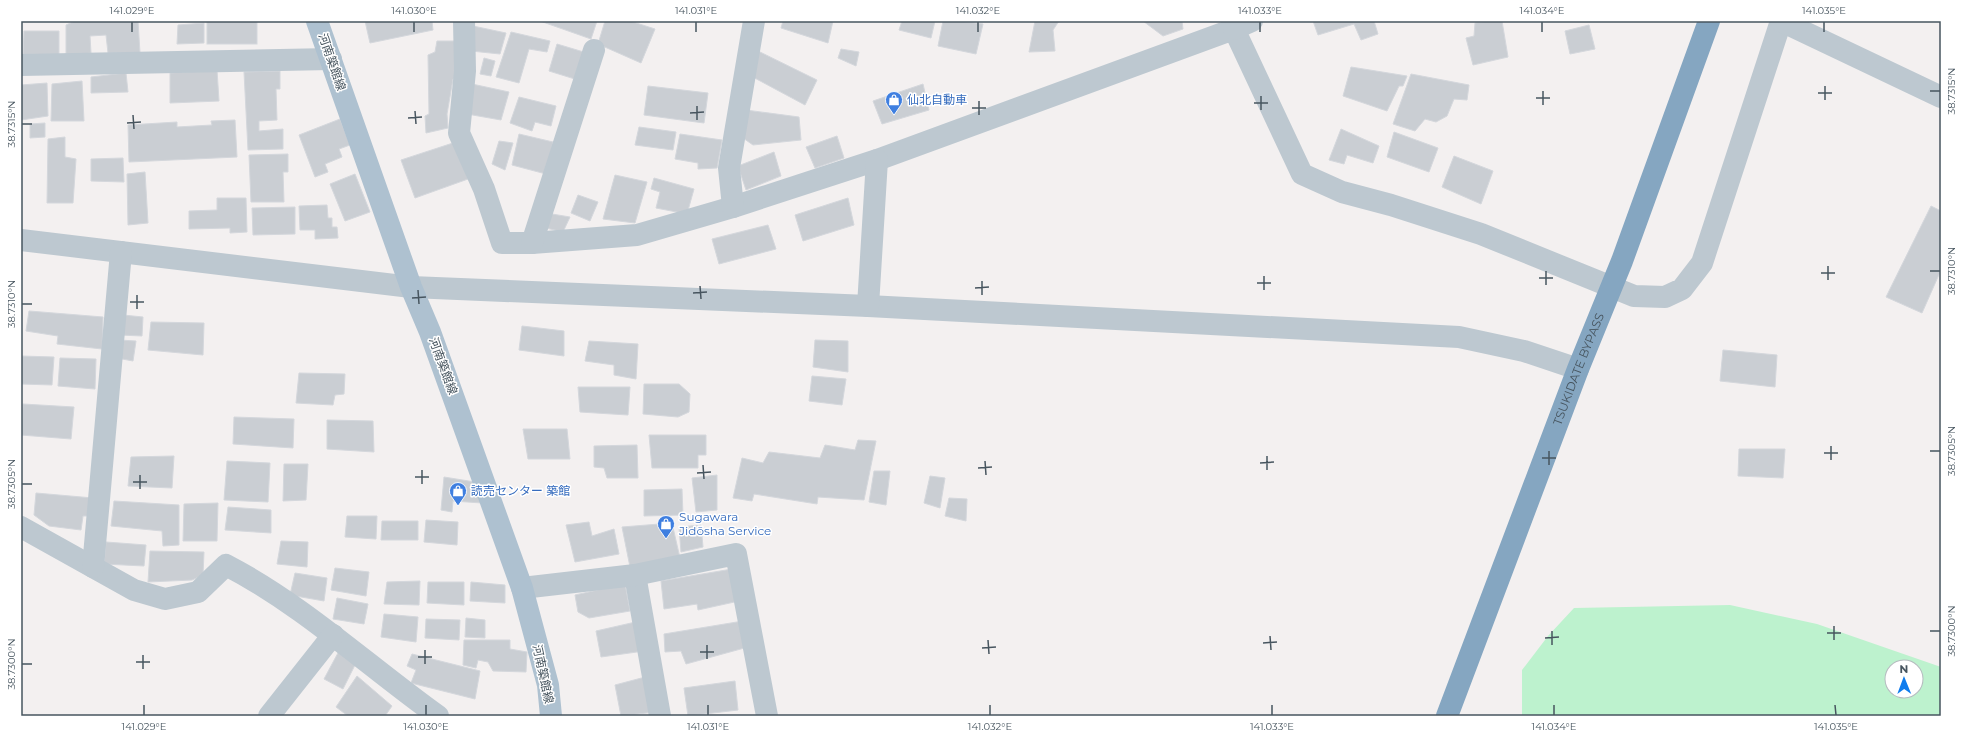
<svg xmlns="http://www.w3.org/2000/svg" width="1962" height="737" viewBox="0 0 1962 737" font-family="Montserrat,'Noto Sans JP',sans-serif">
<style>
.green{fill:#bdf2ce;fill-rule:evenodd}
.building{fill:#caced3;stroke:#d4d7dc}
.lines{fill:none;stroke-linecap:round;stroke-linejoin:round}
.minor{stroke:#bdc8d0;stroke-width:22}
.major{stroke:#aec1d0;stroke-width:22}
.highway{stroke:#85a6c1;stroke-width:22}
.ticks{fill:none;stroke:#47555f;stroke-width:1.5}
.labels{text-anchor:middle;stroke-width:3;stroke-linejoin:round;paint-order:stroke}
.street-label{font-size:12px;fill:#47555f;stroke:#fff}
.shop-label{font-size:12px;fill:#366cbe;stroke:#fff;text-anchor:start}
.neatline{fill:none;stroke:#47555f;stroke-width:1.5}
.ticks-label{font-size:10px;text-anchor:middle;fill:#47555f}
</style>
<rect width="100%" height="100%" fill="#f3f0f0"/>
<path class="green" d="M1730,605L1817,624L1941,667V716H1522V670L1548,636L1574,608ZM1892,667H1916V691H1892Z"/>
<g class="building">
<polygon points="75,21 138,21 140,53 108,53 106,35 90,36 91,53 66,56 66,25"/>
<rect x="207" y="21" width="50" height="23"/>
<polygon points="365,21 432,21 433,30 370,43"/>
<polygon points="540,21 597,21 591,39"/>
<polygon points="605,21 630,21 655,29 641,63 598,44"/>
<polygon points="783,21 833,21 828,43 781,28"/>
<polygon points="902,21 935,21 931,38 899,30"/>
<polygon points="943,21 959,21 983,24 976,54 938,46"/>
<polygon points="1035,21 1059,21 1053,30 1055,51 1029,52"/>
<polygon points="1143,21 1182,21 1183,29 1163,36"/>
<polygon points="1313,21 1374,21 1378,34 1361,40 1354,24 1318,35"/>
<polygon points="1489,21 1502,21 1508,57 1473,65 1466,38 1474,36 1475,23"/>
<polygon points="204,23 204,43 177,44 178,25"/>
<polygon points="1589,25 1595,49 1570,54 1565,31"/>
<polygon points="473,26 506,33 500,54 471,51"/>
<polygon points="24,31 59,31 59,55 23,56"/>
<polygon points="511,32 550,41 547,52 529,49 519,83 496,77"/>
<polygon points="437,41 456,41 459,76 453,79 447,114 448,128 426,133 425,116 429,114 428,55 435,52"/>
<polygon points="557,44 587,53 578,80 549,71"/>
<polygon points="841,49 859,52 856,66 838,58"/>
<polygon points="758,51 817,80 805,105 749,75"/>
<polygon points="484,58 495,61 491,76 480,74"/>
<polygon points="1351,67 1407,76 1403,86 1399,86 1387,111 1343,96"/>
<polygon points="217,70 219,101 170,103 170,73"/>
<polygon points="280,71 280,89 276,89 277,120 259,121 259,131 283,129 283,149 248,150 244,72"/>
<polygon points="126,73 128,92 91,93 91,77"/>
<polygon points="1411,74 1469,85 1467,100 1454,99 1447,116 1436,122 1425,119 1415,131 1393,124"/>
<polygon points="82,81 84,121 51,121 52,84"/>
<polygon points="47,83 48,116 21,120 21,85"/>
<polygon points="472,84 509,92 501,120 467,114"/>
<polygon points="923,84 929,110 882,124 873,101"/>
<polygon points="648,86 708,93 704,123 644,115"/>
<polygon points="519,97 556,106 551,126 535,122 532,131 510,123"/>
<polygon points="746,110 799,117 801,140 753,145 743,138"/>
<polygon points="340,119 350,145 339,149 342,157 325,164 328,172 315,177 299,135"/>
<polygon points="235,120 237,157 129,162 128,125 177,122 177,127 212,125 211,121"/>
<polygon points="45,123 45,137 30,138 30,124"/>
<polygon points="639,127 676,132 673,150 635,145"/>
<polygon points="1341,129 1379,146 1373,163 1347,155 1344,164 1329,160"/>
<polygon points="1394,132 1438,148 1429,172 1387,157"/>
<polygon points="519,134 553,142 546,174 512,165"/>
<polygon points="680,134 722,140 717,168 698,169 698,163 675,159"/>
<polygon points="837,136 844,158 815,168 806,147"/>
<polygon points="65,137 65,157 76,159 73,203 47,203 48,139"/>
<polygon points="499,141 513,143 505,170 492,164"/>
<polygon points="456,142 468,179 415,198 401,160"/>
<polygon points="774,152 781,176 746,190 738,166"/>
<polygon points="288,154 288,172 283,172 284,202 251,202 249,155"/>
<polygon points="1454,156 1493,171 1481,204 1442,187"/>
<polygon points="123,158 124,182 91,181 91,159"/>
<polygon points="145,172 148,223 128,225 127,174"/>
<polygon points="355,174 370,212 345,221 330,184"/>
<polygon points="615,175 647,182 635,223 603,219"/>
<polygon points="654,178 694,189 687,214 656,208 660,192 651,189"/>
<polygon points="578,195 598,202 590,221 571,213"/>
<polygon points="217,198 246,198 247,232 230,233 230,228 189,229 189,211 217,210"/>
<polygon points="848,198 854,225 803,241 795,215"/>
<polygon points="327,205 328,218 332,218 332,227 337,227 338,238 315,239 315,230 300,230 299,206"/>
<polygon points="1931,206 1941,211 1941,270 1922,313 1886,297"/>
<polygon points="295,207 295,234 253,235 252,208"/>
<polygon points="552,214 570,217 563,232 546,228"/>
<polygon points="768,225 776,249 719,264 712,239"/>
<polygon points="29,311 103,317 102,349 57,344 58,336 26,331"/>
<polygon points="123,315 143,317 142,336 120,335"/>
<polygon points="151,322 204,323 203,355 148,350"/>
<polygon points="522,326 564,331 564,356 519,350"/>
<polygon points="119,340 136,341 133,361 117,358"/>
<polygon points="815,340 848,341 848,372 813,367"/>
<polygon points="589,341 638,344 636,379 614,375 614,365 585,361"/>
<polygon points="1723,350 1777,355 1775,387 1720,381"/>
<polygon points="21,356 54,357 52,385 21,384"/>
<polygon points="60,358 96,359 95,389 58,386"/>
<polygon points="299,373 345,374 344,394 335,395 333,405 296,403"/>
<polygon points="812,376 846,379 842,405 809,401"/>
<polygon points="644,384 679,384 690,394 689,412 678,417 643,414"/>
<polygon points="578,387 630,387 628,415 580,412"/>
<polygon points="23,404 74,407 71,439 21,435"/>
<polygon points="234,417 294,419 293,448 233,444"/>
<polygon points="327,420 373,421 374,452 327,449"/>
<polygon points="523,429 567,429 570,459 528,459"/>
<polygon points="649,435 706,435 706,455 698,455 698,468 652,468"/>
<polygon points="858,440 876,441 864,500 818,497 817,504 754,494 752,501 733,498 742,458 763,463 769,452 820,458 825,445 855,450"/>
<polygon points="637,445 638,478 607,478 604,468 594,467 594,446"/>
<polygon points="1739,449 1785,449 1783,478 1738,476"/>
<polygon points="174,456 172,488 128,486 131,457"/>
<polygon points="227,461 270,463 268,502 224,500"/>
<polygon points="284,464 308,464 306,500 283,501"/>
<polygon points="874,471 890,471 886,505 869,502"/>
<polygon points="717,475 717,510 696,512 692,478"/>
<polygon points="930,476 945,478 940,508 924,503"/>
<polygon points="444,477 481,483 482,503 453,501 452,512 441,510"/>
<polygon points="682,489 683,515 644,516 644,490"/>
<polygon points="36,493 93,498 91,516 83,516 81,530 49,526 34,515"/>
<polygon points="949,498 967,499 966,521 945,516"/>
<polygon points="114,501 179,505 179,545 163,546 162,531 111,526"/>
<polygon points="218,503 217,541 183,541 184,504"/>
<polygon points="228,507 271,510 271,533 225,530"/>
<polygon points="347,516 377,516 376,539 345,537"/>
<polygon points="426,520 458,522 457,545 424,542"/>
<polygon points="382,521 418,521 418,540 381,540"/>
<polygon points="589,522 592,536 614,529 619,554 575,562 566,525"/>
<polygon points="672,523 680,558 630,567 622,527"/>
<polygon points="701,525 703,547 681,552 679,527"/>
<polygon points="281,541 308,542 307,567 277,564"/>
<polygon points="106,542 146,545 144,566 104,564"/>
<polygon points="150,551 204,552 203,575 192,580 148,582"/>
<polygon points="335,568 369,572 366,596 331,590"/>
<polygon points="732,569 739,601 698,610 697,604 664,609 661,581"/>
<polygon points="295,573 327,578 324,601 290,595"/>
<polygon points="420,581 419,605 384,604 387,582"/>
<polygon points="428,582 464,582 464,605 427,603"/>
<polygon points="471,582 505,585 505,603 470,601"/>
<polygon points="625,584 630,611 589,618 578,612 575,595"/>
<polygon points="337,598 368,604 364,624 333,619"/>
<polygon points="384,614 418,617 416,642 381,637"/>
<polygon points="466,618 485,620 485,638 465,637"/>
<polygon points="426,619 460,620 459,640 425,638"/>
<polygon points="640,621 644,651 601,657 596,631"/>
<polygon points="743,621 748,647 686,664 681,651 665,652 664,634"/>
<polygon points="464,640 510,640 510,649 527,652 526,672 493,671 488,662 478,660 476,668 463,665"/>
<polygon points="339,651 357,661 343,689 324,679"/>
<polygon points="412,654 480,671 475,699 411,683 416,670 407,666"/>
<polygon points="357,676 392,706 385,716 348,716 336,707"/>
<polygon points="649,676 655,712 621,716 615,685"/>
<polygon points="735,681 738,710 688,716 684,688"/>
</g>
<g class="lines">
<g class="minor">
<polyline points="464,21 465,71 459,133 484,189 502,243 532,243 637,235 733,207 877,160 1234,29 1302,174 1342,192 1391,205 1481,234 1634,296 1665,297 1682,289 1702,263 1781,21"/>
<polyline points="1781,21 1941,97"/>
<polyline points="1234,29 1252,21"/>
<polyline points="21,65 331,59"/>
<polyline points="733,207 729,168 754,21"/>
<polyline points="21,240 411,287 868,306 1459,337 1524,351 1578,369"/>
<polyline points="532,243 594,50"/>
<polyline points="868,306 877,160"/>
<path d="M21,527L134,590L165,599L198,592L226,565C303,605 368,666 438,716"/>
<polyline points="93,567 121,252"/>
<polyline points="635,575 660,716"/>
<polyline points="522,588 635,575 736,554 767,716"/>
<polyline points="269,716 333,635"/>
</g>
<polyline class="major" points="317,21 411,287 430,332 522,588 548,685 551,716"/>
<path class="highway" id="s1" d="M1447,716L1578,369L1622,261L1709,21"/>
</g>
<path class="ticks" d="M132,22V32M414,22V32M696,22V32M978,22V32M1260,22V32M1542,22V32M1824,22V32M1825,86V100M1543,91V105M1930,91H1940M1818,93H1832M1261,96V110M1536,98H1550M979,101V115M1254,103H1268M697,106V120M972,108H986M415,111L416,124M690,113L704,112M133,115L134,129M408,118L422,117M127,123L141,122M22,124H32M1828,266V280M1546,271V285M1930,271H1940M1821,273H1835M1264,276V290M1539,278H1553M982,281V295M1257,283H1271M700,286L701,299M975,288L989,287M418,290L419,304M693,293L707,292M137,295V309M412,298L426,297M130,302H144M22,304H32M1831,446V460M1549,451V465M1930,451H1940M1824,453H1838M1267,456V470M1542,458H1556M985,461L986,475M1260,463L1274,462M703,465L704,479M978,468L992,467M422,470V484M697,473L711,472M140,475V489M415,477H429M133,482H147M22,484H32M1834,626V640M1552,631V645M1930,631H1940M1827,633H1841M1270,636L1271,650M1545,638L1559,637M988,640L989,654M1263,643L1277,642M707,645V659M982,648L996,647M425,650V664M700,652H714M143,655V669M418,657H432M136,662H150M22,664H32M144,705V715M426,705V715M708,705V715M990,705V715M1272,705V715M1554,705V715M1835,705L1836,715"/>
<defs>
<symbol id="shop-pin" viewBox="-11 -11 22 30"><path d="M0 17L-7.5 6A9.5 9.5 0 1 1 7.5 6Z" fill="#3f7fe0" stroke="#fff"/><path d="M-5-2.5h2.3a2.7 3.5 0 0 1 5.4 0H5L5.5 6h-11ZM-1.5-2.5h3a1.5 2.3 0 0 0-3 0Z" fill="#fff"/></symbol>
</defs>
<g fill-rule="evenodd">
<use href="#shop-pin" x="884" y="90" width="20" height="27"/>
<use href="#shop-pin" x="448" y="481" width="20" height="27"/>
<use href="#shop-pin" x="656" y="514" width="20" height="27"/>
</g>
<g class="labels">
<g class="street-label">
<text transform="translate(332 62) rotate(71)" y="4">河南築館線</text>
<text transform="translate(443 366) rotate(70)" y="4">河南築館線</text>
<text dy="4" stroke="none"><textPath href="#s1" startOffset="371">TSUKIDATE BYPASS</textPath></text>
<text transform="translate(543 674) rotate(78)" y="4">河南築館線</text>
</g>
<g class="shop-label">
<text x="907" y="104">仙北自動車</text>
<text x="471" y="495">読売センター 築館</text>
<text x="679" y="521">Sugawara<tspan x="679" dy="14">Jidōsha Service</tspan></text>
</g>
</g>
<rect width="1962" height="737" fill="none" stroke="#ffffff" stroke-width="44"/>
<g transform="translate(1904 679) rotate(359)"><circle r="19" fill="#ffffff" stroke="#b5bbbf"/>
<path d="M0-3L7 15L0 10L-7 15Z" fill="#0e7cee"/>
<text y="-6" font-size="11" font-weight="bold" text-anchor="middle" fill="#47555f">N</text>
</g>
<rect x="22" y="22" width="1918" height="693" class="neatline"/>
<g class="ticks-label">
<text x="132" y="14">141.029°E</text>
<text x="414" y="14">141.030°E</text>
<text x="696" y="14">141.031°E</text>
<text x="978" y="14">141.032°E</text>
<text x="1260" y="14">141.033°E</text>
<text x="1542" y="14">141.034°E</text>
<text x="1824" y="14">141.035°E</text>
<text transform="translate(1951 91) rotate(-90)" y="4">38.7315°N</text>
<text transform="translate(11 124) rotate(-90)" y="4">38.7315°N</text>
<text transform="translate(1951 271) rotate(-90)" y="4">38.7310°N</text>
<text transform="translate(11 304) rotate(-90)" y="4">38.7310°N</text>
<text transform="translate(1951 451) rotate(-90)" y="4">38.7305°N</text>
<text transform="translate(11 484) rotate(-90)" y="4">38.7305°N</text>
<text transform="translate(1951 631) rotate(-90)" y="4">38.7300°N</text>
<text transform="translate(11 664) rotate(-90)" y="4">38.7300°N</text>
<text x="144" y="730">141.029°E</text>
<text x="426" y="730">141.030°E</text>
<text x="708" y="730">141.031°E</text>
<text x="990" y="730">141.032°E</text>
<text x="1272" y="730">141.033°E</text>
<text x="1554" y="730">141.034°E</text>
<text x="1836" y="730">141.035°E</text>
</g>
</svg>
